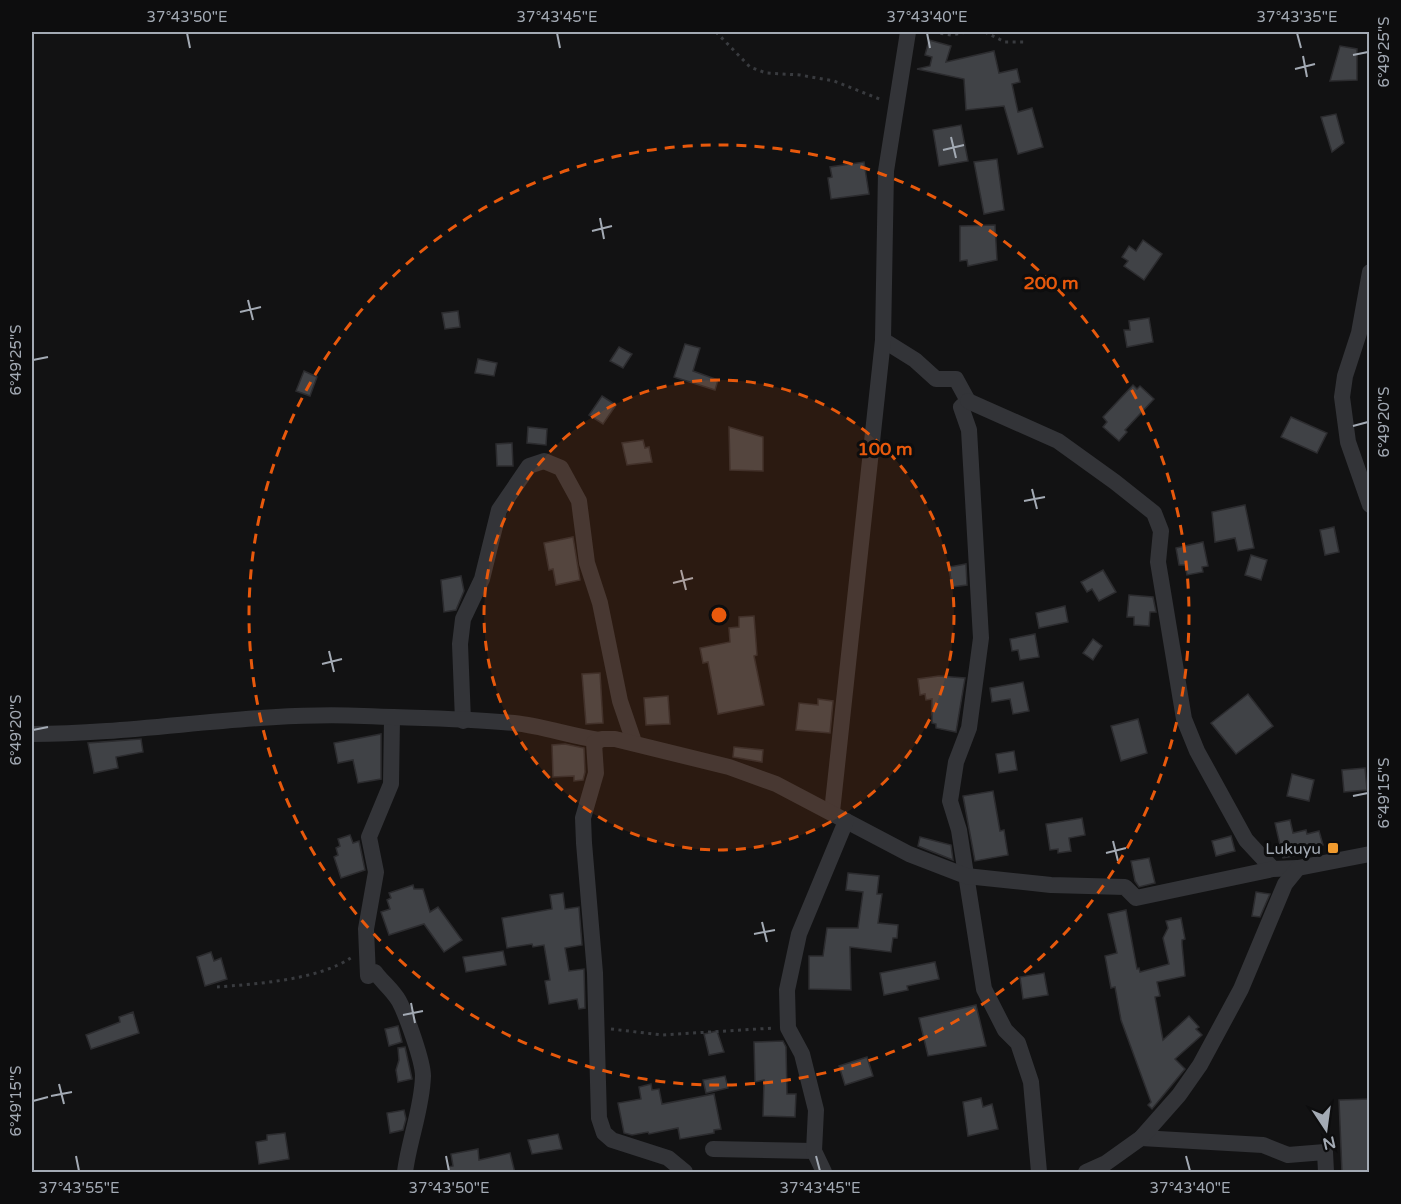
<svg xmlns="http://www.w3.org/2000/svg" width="1401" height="1204" viewBox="0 0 1401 1204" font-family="'Varela Round',sans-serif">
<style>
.building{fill:#404246;stroke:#2c2c2f;stroke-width:1.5}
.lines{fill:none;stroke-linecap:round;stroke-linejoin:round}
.path{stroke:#393b3f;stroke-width:3;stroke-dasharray:3 4.5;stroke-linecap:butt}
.minor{stroke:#333438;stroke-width:16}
.ticks{fill:none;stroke:#a3aab4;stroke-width:2}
.ring{fill:none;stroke:#e8590c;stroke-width:3;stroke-dasharray:10 8}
.poi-dot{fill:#ef9a2e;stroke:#0d0d0e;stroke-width:2}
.labels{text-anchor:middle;stroke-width:6;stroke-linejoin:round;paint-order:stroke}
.poi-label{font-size:16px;fill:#a3aab4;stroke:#0d0d0e;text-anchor:end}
.centre{fill:#e8590c;stroke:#0d0d0e;stroke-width:3}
.ring-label{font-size:18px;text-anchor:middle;font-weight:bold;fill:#e8590c;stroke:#0d0d0e;stroke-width:6;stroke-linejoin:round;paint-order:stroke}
.neatline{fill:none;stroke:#a3aab4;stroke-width:2}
.ticks-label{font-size:15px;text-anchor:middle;fill:#a3aab4}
</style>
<rect width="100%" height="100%" fill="#121213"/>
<g class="building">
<polygon points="929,40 951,46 946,62 994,51 999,73 1017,69 1020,82 1012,84 1018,112 1032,108 1043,147 1018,154 1004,106 966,110 964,79 917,69 930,66 932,57 925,55"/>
<polygon points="1340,46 1357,49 1357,80 1330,81"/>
<polygon points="1336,114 1344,143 1332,152 1321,117"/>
<polygon points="961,125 968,161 939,166 933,130"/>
<polygon points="997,159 1004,210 984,214 974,162"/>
<polygon points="864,162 869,194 831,199 828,178 832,177 830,167"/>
<polygon points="995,225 997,260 968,266 967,260 960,261 960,226"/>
<polygon points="1143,240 1162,254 1144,280 1124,266 1128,261 1122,257 1129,246 1136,251"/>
<polygon points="458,311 460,327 445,329 442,313"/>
<polygon points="1149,318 1153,342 1127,347 1124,330 1130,330 1129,321"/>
<polygon points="685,344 700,348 693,371 718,380 715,390 674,377"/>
<polygon points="619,347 632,354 623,368 610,361"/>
<polygon points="478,359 497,363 494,376 475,373"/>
<polygon points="304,371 317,377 310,396 296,391"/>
<polygon points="1133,385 1137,389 1140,386 1154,399 1125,430 1127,432 1119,441 1103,427 1107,422 1103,417"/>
<polygon points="602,396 616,405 603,424 589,415"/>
<polygon points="1291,417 1327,433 1317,453 1281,437"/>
<polygon points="528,427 547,429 546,445 527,443"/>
<polygon points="729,427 763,437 763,471 730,470"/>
<polygon points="643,440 645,448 649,447 652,462 627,465 622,443"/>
<polygon points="512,443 513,466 497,466 496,444"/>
<polygon points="1245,505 1254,548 1238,551 1235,538 1215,542 1212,512"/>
<polygon points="1334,527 1339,552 1325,555 1320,530"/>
<polygon points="573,537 580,580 556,585 553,569 549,570 544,543"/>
<polygon points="1203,542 1208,566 1202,567 1203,572 1187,575 1185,565 1179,565 1176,548"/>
<polygon points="1251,555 1267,560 1261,580 1245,575"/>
<polygon points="966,564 967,585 952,587 949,567"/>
<polygon points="1103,570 1116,592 1099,601 1092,589 1087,592 1081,582"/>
<polygon points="461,576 464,591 456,610 444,612 441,580"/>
<polygon points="1129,595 1153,597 1156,612 1150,612 1149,626 1134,625 1134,617 1127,617"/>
<polygon points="1065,606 1068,622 1039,628 1036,613"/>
<polygon points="754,616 757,655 754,656 764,705 718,714 708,662 703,663 700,648 730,642 729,628 739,627 739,617"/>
<polygon points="1035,634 1039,657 1020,660 1018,650 1012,651 1010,639"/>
<polygon points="1093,639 1102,646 1093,660 1083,653"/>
<polygon points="600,673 603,723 586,724 582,674"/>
<polygon points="939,676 965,678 956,732 936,728 936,724 932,723 932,699 926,700 925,694 920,695 918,679"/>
<polygon points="1023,682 1029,711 1013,714 1010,699 992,702 990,688"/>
<polygon points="1248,694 1273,726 1236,754 1211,723"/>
<polygon points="668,696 670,724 646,725 644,698"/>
<polygon points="818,699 833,701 830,733 796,730 799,703 818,705"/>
<polygon points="1138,719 1147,753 1121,761 1111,726"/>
<polygon points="381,734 381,779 358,783 353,760 338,763 334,743"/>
<polygon points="141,739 143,752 116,757 118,768 94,773 88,743"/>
<polygon points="565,744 584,748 585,772 583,780 574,781 574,776 553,777 552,745"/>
<polygon points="734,747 763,750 762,762 733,757"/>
<polygon points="1014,751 1017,770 999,773 996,754"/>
<polygon points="1365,768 1367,790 1344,792 1342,770"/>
<polygon points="1292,774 1314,780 1309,801 1287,796"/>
<polygon points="993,791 1000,831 1004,830 1008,855 975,861 963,796"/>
<polygon points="1082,818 1085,835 1069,838 1071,851 1058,853 1058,849 1050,850 1046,824"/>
<polygon points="1290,820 1293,833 1306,830 1307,834 1319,831 1323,845 1316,847 1317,852 1283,858 1275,823"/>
<polygon points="350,835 353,843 359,841 365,870 341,878 334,857 338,855 336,848 340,846 338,839"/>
<polygon points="1231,836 1235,851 1216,856 1212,841"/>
<polygon points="920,837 951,845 953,860 918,846"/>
<polygon points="1149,858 1155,883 1139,887 1135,881 1131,861"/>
<polygon points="848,873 879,876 877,894 882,894 878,923 898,925 897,938 893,938 891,952 850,947 851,990 809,989 809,956 823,956 827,928 858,928 863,892 846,890"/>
<polygon points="413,885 414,889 423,889 430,912 438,907 462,940 444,952 424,924 389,935 381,912 390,909 387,900 391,898 389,893"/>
<polygon points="1256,892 1270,894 1260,917 1252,916"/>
<polygon points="563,893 565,909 579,907 582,945 565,948 569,971 584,969 585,1008 579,1009 577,999 549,1004 545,981 550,980 544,945 533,947 532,944 507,948 502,918 552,909 550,895"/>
<polygon points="1126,910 1137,969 1139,968 1140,972 1169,964 1163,938 1168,928 1166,921 1181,918 1185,939 1182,940 1182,944 1185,976 1157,982 1160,996 1155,997 1163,1040 1189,1016 1199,1027 1196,1029 1202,1035 1175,1059 1185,1069 1152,1109 1148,1105 1151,1102 1121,1020 1115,987 1111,988 1105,956 1117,953 1108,914"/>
<polygon points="503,951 506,965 466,972 463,957"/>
<polygon points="211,952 214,961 221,958 227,979 205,986 197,957"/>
<polygon points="935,962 939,979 907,986 908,990 884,995 880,973"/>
<polygon points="1044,973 1048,995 1023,999 1020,977"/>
<polygon points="976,1005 986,1046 928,1056 919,1018"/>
<polygon points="133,1012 139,1033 91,1049 86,1035 120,1022 119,1017"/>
<polygon points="398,1026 402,1042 389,1046 385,1029"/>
<polygon points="717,1031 724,1052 709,1055 704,1034"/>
<polygon points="783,1041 786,1047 787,1094 796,1094 795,1117 763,1116 764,1080 755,1082 754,1042"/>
<polygon points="405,1047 412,1079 398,1082 396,1070 399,1060 398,1048"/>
<polygon points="867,1057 873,1076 845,1085 839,1066"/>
<polygon points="725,1076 728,1088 706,1093 703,1080"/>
<polygon points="651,1084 652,1090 659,1089 662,1104 714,1094 721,1129 714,1130 714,1133 680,1139 678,1128 649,1134 648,1132 632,1135 624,1133 618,1103 641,1099 639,1087"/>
<polygon points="981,1098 983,1107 992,1104 998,1129 968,1136 963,1102"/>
<polygon points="1370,1099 1370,1173 1342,1173 1339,1100"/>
<polygon points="404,1110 406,1119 403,1130 390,1133 387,1113"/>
<polygon points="285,1133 289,1159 259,1164 256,1142 267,1140 267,1135"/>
<polygon points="558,1134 562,1149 532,1154 528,1140"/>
<polygon points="478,1149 479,1160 510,1153 515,1173 449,1173 448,1167 453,1166 451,1154"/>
</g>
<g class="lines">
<g class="path">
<polyline points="716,32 750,67 766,73 800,75 834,81 882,100"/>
<polyline points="933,32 951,35 967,32"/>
<polyline points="985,32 1005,42 1027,42"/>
<path d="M217,987C255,984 320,980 352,957"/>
<polyline points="611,1029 662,1035 774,1028"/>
</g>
<g class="minor">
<polyline points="1370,272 1359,333 1345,376 1342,397 1348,442 1370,505"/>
<polyline points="883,340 915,360 936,379 956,379 968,401 961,407 969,430 981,638 969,728 956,762 950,801 959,830 984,989 1005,1030 1018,1043 1031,1082 1039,1172"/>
<polyline points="968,401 1058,441 1115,482 1154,513 1161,531 1158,562 1184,719 1197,751 1246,840 1273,869"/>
<path d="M392,718L391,784L369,837L376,872L366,929L368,976L375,972C382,982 392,989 399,1001C406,1014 423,1061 423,1076C422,1109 409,1140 405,1172"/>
<polyline points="463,721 460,644 463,619 482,579 499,510 529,466 544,461 561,468 579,501 587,563 600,603 620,701 634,742"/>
<path d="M32,734C142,734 253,711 364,716C414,718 465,718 514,723C543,726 570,736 599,740"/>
<polyline points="832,812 883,340 886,171 908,32"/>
<polyline points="1141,1138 1263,1145 1288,1155 1325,1152 1326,1172"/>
<polyline points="713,1149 814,1151"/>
<polyline points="685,1172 668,1158 612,1140 604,1133 599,1118 595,973 584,843 583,818 596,773 594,743 602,739 615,739 729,767 776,784 909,854 966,876 1051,885 1125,887 1136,898 1273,869 1298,868"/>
<polyline points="824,1172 814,1151 816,1110 802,1054 788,1028 787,990 799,934 846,821"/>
<polyline points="1086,1172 1106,1163 1141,1138 1179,1095 1200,1065 1241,989 1285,884 1298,868 1370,854"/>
</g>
</g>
<path class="ticks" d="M187,33L190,48M557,33L560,48M927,33L930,48M1297,33L1301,48M1353,55L1368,52M1303,56L1307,77M1295,69L1315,64M951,137L956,158M943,150L964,145M600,218L604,239M592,231L612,226M248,300L253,320M240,312L261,307M33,360L48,357M1353,426L1368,422M1032,489L1037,509M1024,501L1045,497M681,570L686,590M673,583L693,578M329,651L334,672M322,664L342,659M33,730L48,727M1353,796L1368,793M1113,841L1118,861M1106,853L1126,848M762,922L767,942M754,934L775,930M411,1003L415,1023M403,1015L423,1011M59,1084L64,1104M51,1096L72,1092M33,1101L48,1097M76,1156L79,1171M446,1156L449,1171M816,1156L820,1171M1186,1156L1190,1171"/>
<circle cx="719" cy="615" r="235" fill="#e8590c" fill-opacity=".12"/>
<g class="ring">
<circle cx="719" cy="615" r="235"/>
<circle cx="719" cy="615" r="470"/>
</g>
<rect class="poi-dot" x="1327" y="842" width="12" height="12" rx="3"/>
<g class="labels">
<g class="poi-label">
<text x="1321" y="854">Lukuyu</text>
</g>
</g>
<circle cx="719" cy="615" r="9" class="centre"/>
<g class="ring-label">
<text x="1051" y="289">200 m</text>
<text x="885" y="455">100 m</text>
</g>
<rect width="1401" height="1204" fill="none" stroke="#0d0d0e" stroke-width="66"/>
<g transform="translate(1326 1129) rotate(167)" stroke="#0d0d0e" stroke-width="4.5" paint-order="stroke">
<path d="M0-4.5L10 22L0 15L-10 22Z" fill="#a3aab4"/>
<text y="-9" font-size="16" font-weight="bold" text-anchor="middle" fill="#a3aab4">N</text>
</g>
<rect x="33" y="33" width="1335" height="1138" class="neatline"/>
<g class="ticks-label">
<text x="187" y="22">37°43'50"E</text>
<text x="557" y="22">37°43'45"E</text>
<text x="927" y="22">37°43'40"E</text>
<text x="1297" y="22">37°43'35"E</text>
<text transform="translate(1384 52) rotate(-90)" y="5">6°49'25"S</text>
<text transform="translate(16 360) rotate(-90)" y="5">6°49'25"S</text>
<text transform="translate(1384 422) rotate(-90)" y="5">6°49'20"S</text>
<text transform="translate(16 730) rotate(-90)" y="5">6°49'20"S</text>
<text transform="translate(1384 793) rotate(-90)" y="5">6°49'15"S</text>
<text transform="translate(16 1101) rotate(-90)" y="5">6°49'15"S</text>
<text x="79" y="1193">37°43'55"E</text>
<text x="449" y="1193">37°43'50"E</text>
<text x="820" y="1193">37°43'45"E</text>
<text x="1190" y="1193">37°43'40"E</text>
</g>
</svg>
